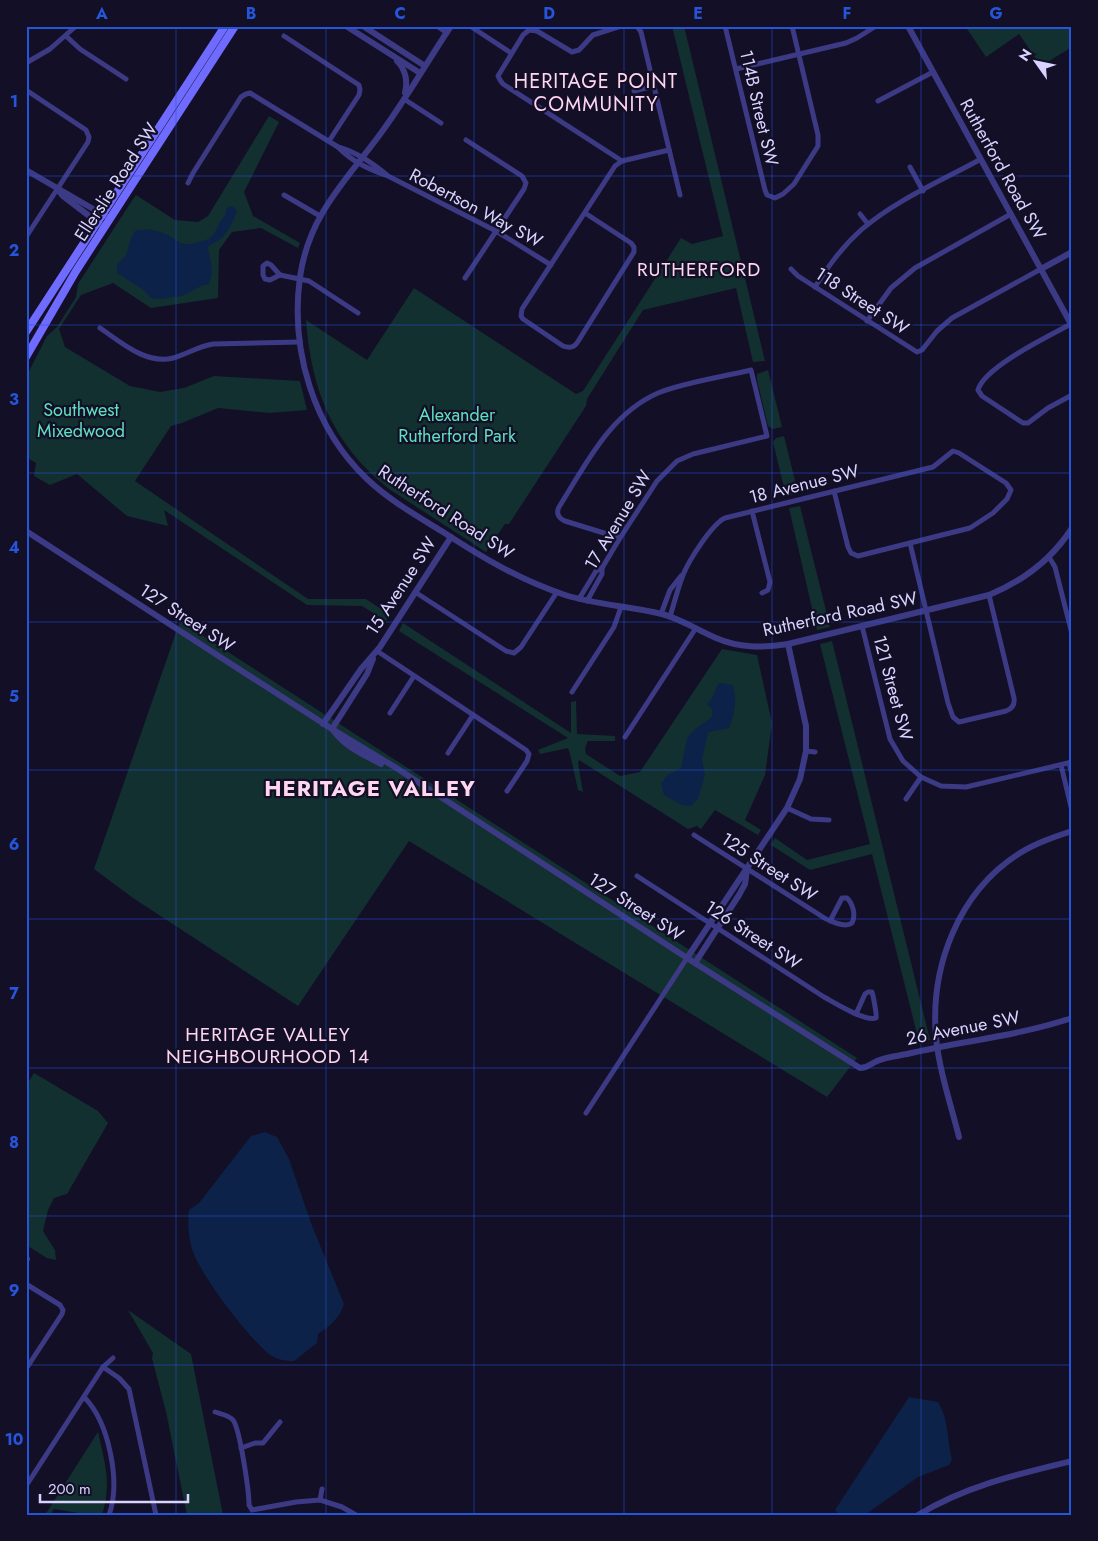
<svg xmlns="http://www.w3.org/2000/svg" width="1098" height="1541" viewBox="0 0 1098 1541" font-family="Jost,sans-serif">
<style>
.green{fill:#12302f}
.water{fill:#0c2248}
.lines{fill:none;stroke-linecap:round;stroke-linejoin:round}
.minor{stroke:#3d3a85;stroke-width:5}
.tertiary{stroke:#3d3a85;stroke-width:6}
.secondary{stroke:#6f6bff;stroke-width:8}
.grid{fill:none;stroke:#2655da;stroke-width:1;stroke-opacity:0.55}
.labels{text-anchor:middle;stroke-width:4.5;stroke-linejoin:round;paint-order:stroke}
.street-label{font-size:18px;fill:#d9d4ff;stroke:#130f26}
.park-label{font-size:18px;fill:#5fe0c0;stroke:#130f26}
.neighbourhood-label{font-size:19px;letter-spacing:1px;fill:#ffd6f0;stroke:#130f26}
.quarter-label{font-size:20px;letter-spacing:1px;fill:#ffd6f0;stroke:#130f26}
.district-label{font-size:22px;font-weight:bold;letter-spacing:1px;fill:#ffd6f0;stroke:#130f26}
.neatline{fill:none;stroke:#2655da;stroke-width:2}
.grid-label{font-size:16px;text-anchor:middle;font-weight:bold;fill:#2655da}
</style>
<rect width="100%" height="100%" fill="#130f26"/>
<g class="green">
<path d="M672,26H684L765,361L753,362L736,288L643,310L587,399L586,406L509,524H505L486,552L389,489C333,445 311,390 306,320L367,360L414,288L576,394L583,391L681,238L692,244L723,236Z"/>
<polygon points="965,26 1072,26 1072,47 1041,66 1019,34 986,57"/>
<polygon points="269,116 279,122 244,192 253,216 300,243 298,248 261,228 232,232 219,250 218,298 151,308 113,283 81,295 59,329 65,347 130,386 160,392 184,388 214,376 300,381 307,410 270,413 218,408 182,423 171,426 135,481 308,599 366,599 390,615 386,621 362,606 307,605 164,510 168,526 127,516 77,474 50,485 34,476 36,463 26,457 26,377 47,336 57,327 76,297 78,284 131,202 136,195 175,220 198,222 208,216"/>
<polygon points="768,370 782,427 773,429 768,426 757,380 757,374"/>
<polygon points="784,436 798,493 786,496 773,442 776,438"/>
<polygon points="800,506 830,627 817,630 789,508"/>
<polygon points="180,621 857,1058 827,1097 409,841 298,1006 133,898 94,869"/>
<polygon points="403,623 571,733 571,702 576,701 577,734 615,736 615,741 588,741 585,748 586,754 620,776 640,772 722,649 757,655 772,723 765,775 745,820 761,830 758,835 715,810 701,829 697,826 688,829 579,760 578,763 583,792 578,790 570,754 568,748 540,754 538,750 568,738 399,631"/>
<polygon points="832,641 930,1040 919,1042 872,854 810,870 771,845 775,838 807,860 870,844 820,644"/>
<polygon points="34,1073 98,1111 108,1123 67,1194 54,1198 48,1210 43,1231 55,1250 56,1260 47,1258 26,1245 26,1086"/>
<polygon points="128,1310 191,1354 223,1515 187,1515 166,1412 152,1358 153,1353"/>
<path d="M98,1432C105,1464 112,1483 102,1515H91L54,1509L50,1515H45Z"/>
</g>
<g class="water">
<path d="M230,206L235,208L237,212C233,222 228,233 219,240C215,243 211,244 208,247C210,259 215,274 208,285H203L182,296L159,299L151,298L142,289L117,273V265L126,255L132,236L136,230C145,229 154,229 163,233C180,240 181,249 201,241C204,240 206,240 209,239C216,234 219,221 226,214V209Z"/>
<path d="M719,683L733,685C737,700 735,714 729,728C721,731 715,729 708,733L702,759L705,775L698,799L691,806L682,805L664,795L661,784L667,775L681,768L687,738L694,730L712,717V709L707,704C714,699 714,690 719,683Z"/>
<path d="M265,1132L277,1137L289,1159L311,1223L344,1304C340,1318 330,1326 318,1334L317,1343L294,1361C285,1361 277,1360 269,1354C248,1337 202,1277 193,1252C189,1240 187,1223 189,1210L199,1203L251,1136Z"/>
<path d="M909,1397L938,1402C949,1419 947,1441 952,1459L949,1465L918,1477L865,1515H840L835,1510Z"/>
</g>
<g class="lines">
<g class="minor">
<polyline points="437,26 447,33"/>
<polyline points="470,26 511,53"/>
<polyline points="621,26 593,35 579,50 572,52 537,31 529,30 523,35 498,76 500,80 503,84 622,161"/>
<polyline points="637,26 641,32 680,195"/>
<polyline points="725,26 765,190 767,195 775,198 783,194 794,184 818,146 818,135 792,26"/>
<polyline points="66,36 80,49 126,79"/>
<polyline points="284,36 359,85 360,90 359,95 329,141"/>
<polyline points="26,63 50,49 76,26"/>
<polyline points="736,69 846,43 857,38 876,26"/>
<polyline points="26,90 86,130 89,137 88,142 26,237"/>
<polyline points="634,91 654,86"/>
<polyline points="404,99 441,123"/>
<polyline points="878,101 933,72"/>
<polyline points="910,167 923,191"/>
<path d="M388,176C374,164 356,152 338,147C351,161 370,170 388,176L496,231L551,265"/>
<polyline points="188,183 193,173 241,97 246,94 250,93 338,147"/>
<polyline points="284,195 320,216"/>
<path d="M585,213L631,243L634,247V252L577,343C573,348 569,348 563,346L523,319L521,316L522,309L615,166L622,161L669,150"/>
<polyline points="860,214 868,224"/>
<polygon points="267,263 271,265 280,275 270,280 265,279 263,275 263,266"/>
<polyline points="791,269 798,276 917,352 922,350 937,331 952,318 1041,269"/>
<polyline points="280,275 309,281 358,313"/>
<polyline points="465,278 524,189 526,183 522,176 466,140"/>
<path d="M815,287C828,266 842,247 861,230C896,200 941,181 981,159"/>
<polyline points="867,321 891,288 915,268 1011,214"/>
<path d="M1071,324C1049,336 984,367 978,390L982,396L1023,423H1028L1048,408L1072,395"/>
<path d="M100,328C121,342 146,365 173,358C187,354 199,346 213,344L300,342"/>
<polyline points="752,511 770,582 768,590 762,593"/>
<path d="M910,543L948,703L953,717L959,722L1006,711C1012,709 1015,705 1014,698L989,595"/>
<polyline points="1049,557 1055,567 1072,634"/>
<polyline points="415,592 506,651 514,653 521,647 557,592"/>
<polyline points="579,599 596,571 602,568"/>
<path d="M587,601L602,574V568L620,538L657,481L677,461L693,454L767,436L751,370C722,377 685,382 658,393C610,414 586,464 559,507C556,513 558,518 565,521L620,538"/>
<polyline points="661,614 670,590 681,576"/>
<path d="M670,617C674,603 678,588 683,575C689,560 712,524 725,518L933,467L953,451L959,453L1006,483L1011,490L1007,499L993,513L970,528L858,556L851,553L848,547L834,491"/>
<polyline points="862,626 890,739 903,761 921,777 941,786 966,787 1072,762"/>
<polyline points="377,651 526,750 529,754 527,761 507,791"/>
<polyline points="572,692 614,627 621,607"/>
<polyline points="390,713 414,676"/>
<polyline points="625,737 696,628"/>
<polyline points="806,751 815,752"/>
<polyline points="448,753 473,715"/>
<polyline points="1069,763 1072,775"/>
<polyline points="1061,765 1072,811"/>
<polyline points="906,799 921,777"/>
<polyline points="787,808 811,819 829,820"/>
<path d="M694,835L826,919C834,922 845,928 852,923C856,915 853,904 847,898H842L830,921"/>
<path d="M637,876L824,997C835,1003 865,1022 876,1018C877,1015 873,995 872,992H868L865,994L856,1014"/>
<polyline points="586,1113 687,958"/>
<polyline points="26,1284 60,1305 63,1310 62,1314 26,1369"/>
<polyline points="103,1367 119,1378 129,1389 156,1515"/>
<path d="M84,1397C109,1422 121,1482 109,1515"/>
<path d="M215,1412C221,1414 229,1415 233,1420C240,1429 249,1491 249,1505L252,1510L296,1502L320,1500L342,1507L356,1515"/>
<polyline points="241,1448 255,1443 263,1443 280,1422"/>
<polyline points="26,1486 103,1367 113,1358"/>
<polyline points="320,1500 322,1489"/>
</g>
<g class="tertiary">
<polyline points="346,26 420,73"/>
<polyline points="363,26 425,66"/>
<path d="M451,26C427,62 406,99 381,133C346,181 309,214 300,277C290,349 313,428 367,479C389,500 417,516 443,532C483,558 520,580 565,595C597,605 630,606 662,614C681,619 697,630 716,638C739,648 762,648 788,644L989,595C1023,581 1052,559 1072,528"/>
<polyline points="908,26 1072,326"/>
<path d="M397,61C406,70 408,80 405,93"/>
<polyline points="26,170 107,217"/>
<polyline points="58,190 63,196 101,225"/>
<polyline points="1041,269 1072,252"/>
<path d="M26,531L231,664L332,729L398,769L687,958L860,1068C868,1068 870,1064 877,1061C886,1057 897,1056 907,1054C962,1041 1018,1036 1072,1018"/>
<polyline points="323,724 361,669 380,647 451,537"/>
<polyline points="332,729 367,674 373,659"/>
<path d="M333,730C345,747 363,754 381,764"/>
<polyline points="687,958 787,808 800,779 806,751 806,726 788,644"/>
<polyline points="695,963 739,895 745,884 747,870"/>
<path d="M959,1137C951,1105 939,1070 936,1037C930,967 958,892 1020,853C1036,843 1054,837 1072,831"/>
<polyline points="26,1259 27,1259"/>
<path d="M918,1515C966,1486 1018,1474 1072,1461"/>
</g>
<g class="secondary">
<polyline points="26,332 225,26"/>
<polyline points="26,357 76,271 235,26"/>
</g>
</g>
<path class="grid" d="M176,26V1515M326,26V1515M474,26V1515M624,26V1515M772,26V1515M921,26V1515M26,176H1072M26,325H1072M26,473H1072M26,622H1072M26,770H1072M26,919H1072M26,1068H1072M26,1216H1072M26,1365H1072"/>
<g class="labels">
<g class="street-label">
<text transform="translate(759 108) rotate(77)" y="6">114B Street SW</text>
<text transform="translate(1003 169) rotate(61)" y="6">Rutherford Road SW</text>
<text transform="translate(116 182) rotate(-57)" y="6">Ellerslie Road SW</text>
<text transform="translate(476 208) rotate(28)" y="6">Robertson Way SW</text>
<text transform="translate(862 301) rotate(33)" y="6">118 Street SW</text>
<text transform="translate(804 484) rotate(-14)" y="6">18 Avenue SW</text>
<text transform="translate(446 512) rotate(33)" y="6">Rutherford Road SW</text>
<text transform="translate(618 520) rotate(-59)" y="6">17 Avenue SW</text>
<text transform="translate(401 586) rotate(-57)" y="6">15 Avenue SW</text>
<text transform="translate(840 614) rotate(-12)" y="6">Rutherford Road SW</text>
<text transform="translate(187 618) rotate(33)" y="6">127 Street SW</text>
<text transform="translate(893 688) rotate(75)" y="6">121 Street SW</text>
<text transform="translate(769 867) rotate(33)" y="6">125 Street SW</text>
<text transform="translate(636 907) rotate(33)" y="6">127 Street SW</text>
<text transform="translate(753 935) rotate(33)" y="6">126 Street SW</text>
<text transform="translate(963 1028) rotate(-11)" y="6">26 Avenue SW</text>
</g>
<g class="park-label">
<text x="81" y="416">Southwest<tspan x="81" dy="21">Mixedwood</tspan></text>
<text x="457" y="421">Alexander<tspan x="457" dy="21">Rutherford Park</tspan></text>
</g>
<g class="neighbourhood-label">
<text x="699" y="276">RUTHERFORD</text>
<text x="268" y="1041">HERITAGE VALLEY<tspan x="268" dy="22">NEIGHBOURHOOD 14</tspan></text>
</g>
<g class="quarter-label">
<text x="596" y="88">HERITAGE POINT<tspan x="596" dy="23">COMMUNITY</tspan></text>
</g>
<g class="district-label">
<text x="370" y="796">HERITAGE VALLEY</text>
</g>
</g>
<rect width="1098" height="1541" fill="none" stroke="#130f26" stroke-width="55"/>
<g transform="translate(1036 62) rotate(303)" stroke="#130f26" stroke-width="4" paint-order="stroke">
<path d="M0-4L9 19L0 12L-9 19Z" fill="#d9d4ff"/>
<text y="-8" font-size="14" font-weight="bold" text-anchor="middle" fill="#d9d4ff">N</text>
</g>
<path d="M40 1494v8h148v-8" fill="none" stroke="#d9d4ff" stroke-width="2.5"/>
<text x="48" y="1494" font-size="15" fill="#d9d4ff" stroke="#130f26" stroke-width="4" paint-order="stroke">200 m</text>
<rect x="28" y="28" width="1042" height="1486" class="neatline"/>
<g class="grid-label">
<text x="102" y="19">A</text>
<text x="251" y="19">B</text>
<text x="400" y="19">C</text>
<text x="549" y="19">D</text>
<text x="698" y="19">E</text>
<text x="847" y="19">F</text>
<text x="996" y="19">G</text>
<text x="14" y="107">1</text>
<text x="14" y="256">2</text>
<text x="14" y="405">3</text>
<text x="14" y="553">4</text>
<text x="14" y="702">5</text>
<text x="14" y="850">6</text>
<text x="14" y="999">7</text>
<text x="14" y="1148">8</text>
<text x="14" y="1296">9</text>
<text x="14" y="1445">10</text>
</g>
</svg>
